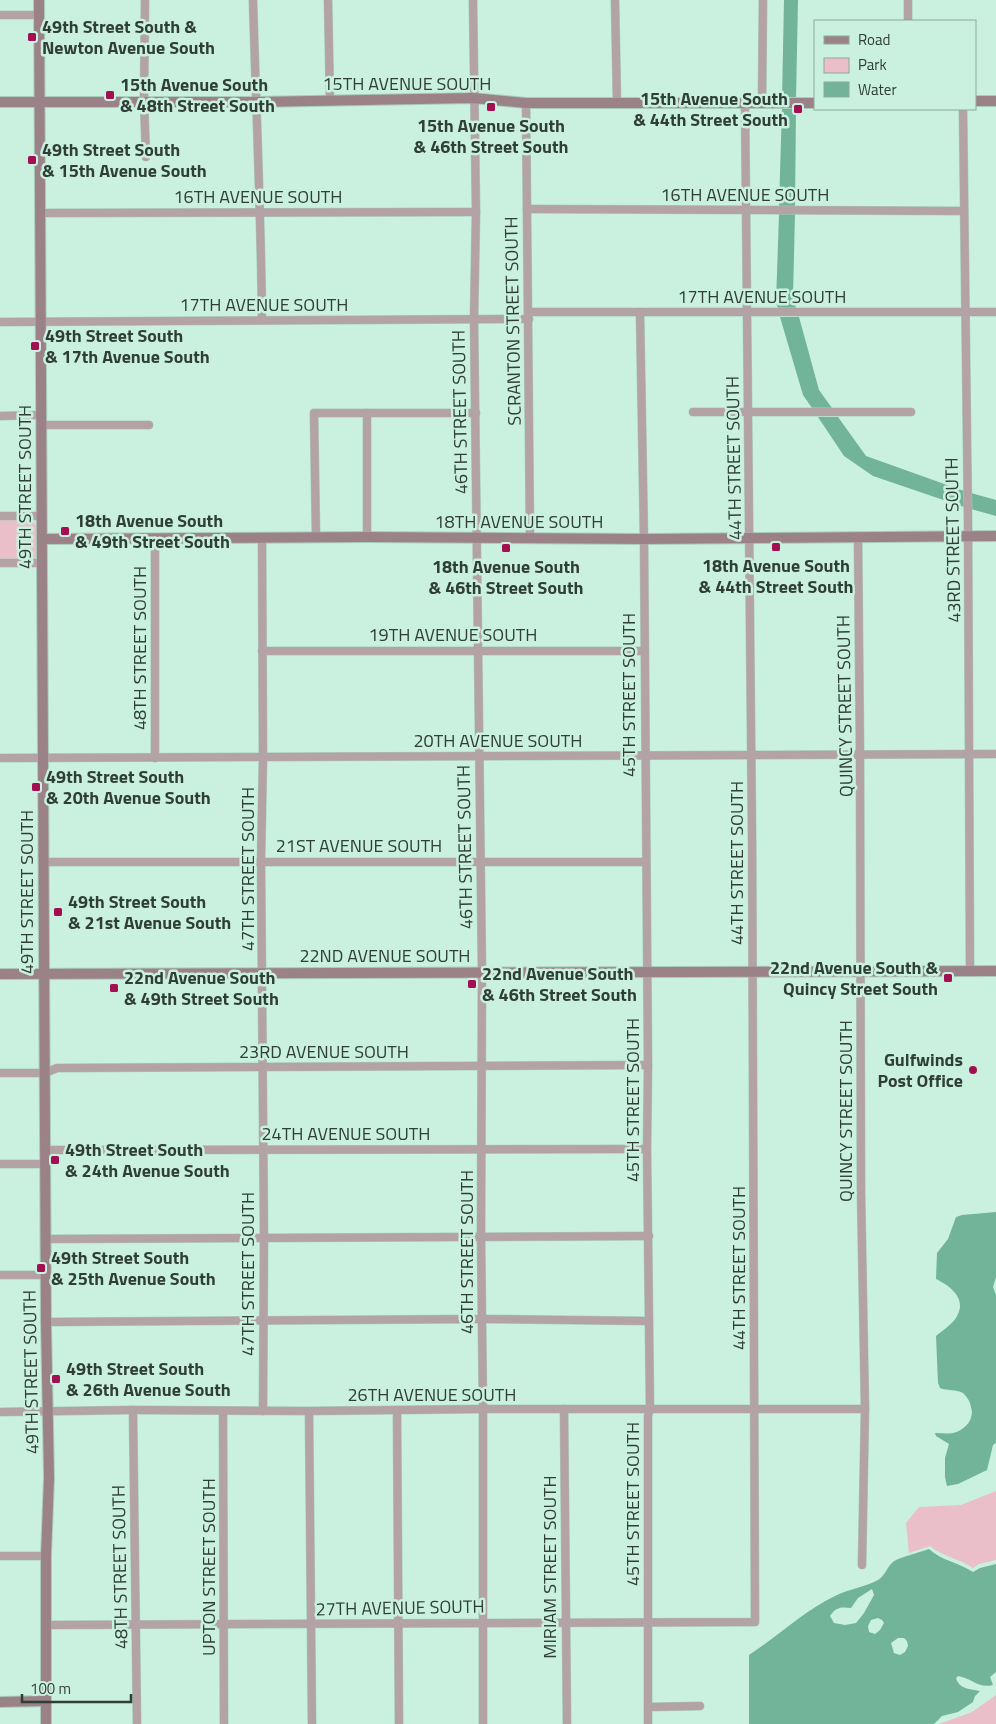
<svg xmlns="http://www.w3.org/2000/svg" width="996" height="1724" viewBox="0 0 996 1724" font-family="'Titillium Web',sans-serif">
<style>
.green{fill:#eabfc9}
.water{fill:#71b499;fill-rule:evenodd}
.lines{fill:none;stroke-linecap:round;stroke-linejoin:round}
.street-casing{stroke:#abccbd;stroke-width:9}
.secondary-casing{stroke:#abccbd;stroke-width:12}
.street{stroke:#b3a2a6;stroke-width:8}
.secondary{stroke:#9a8288;stroke-width:10}
.poi-dot{fill:#a31052;stroke:#caf0df;stroke-width:2}
.labels{text-anchor:middle;stroke-width:5;stroke-linejoin:round;paint-order:stroke}
.poi-label{font-size:18px;font-weight:bold;fill:#2f3e37;stroke:#caf0df;text-anchor:start}
.street-label{font-size:18px;fill:#2f3e37;stroke:#caf0df}
</style>
<rect width="100%" height="100%" fill="#caf0df"/>
<g class="green">
<path d="M0,520H32C40,526 40,550 35,559H0Z"/>
<path d="M996,1491V1560L979,1564L973,1568C959,1558 944,1558 930,1546L909,1553L906,1523L919,1507L961,1505Z"/>
<polygon points="996,1695 996,1724 939,1724 972,1712"/>
</g>
<g class="water">
<polygon points="784,0 798,0 796,99 782,99"/>
<polygon points="782,107 796,107 795,206 779,206"/>
<polygon points="779,214 795,214 793,296 796,308 778,308 776,303"/>
<polygon points="780,317 799,317 819,390 832,408 812,408 803,395"/>
<polygon points="818,417 838,417 866,456 964,491 964,507 873,476 844,456"/>
<polygon points="971,493 996,500 996,516 971,509"/>
<path d="M996,1212V1277L993,1287L996,1295V1443L993,1445L987,1470L958,1484L947,1486L945,1477V1458L949,1444L936,1436L935,1433C937,1433 950,1434 953,1433C965,1430 975,1419 971,1407C970,1401 967,1397 963,1393C956,1389 947,1391 940,1388L938,1383L936,1336C943,1330 953,1324 957,1316C967,1298 950,1286 936,1279L937,1253L948,1239L956,1217L962,1215Z"/>
<path d="M929,1549C942,1561 958,1562 973,1572L980,1568L996,1564V1672L990,1677L993,1685C979,1689 971,1678 958,1676L956,1678C959,1689 970,1689 980,1691L975,1696L973,1702L958,1712L942,1716L934,1724H749V1655C778,1636 804,1611 835,1596C849,1589 865,1587 878,1580C885,1576 887,1567 893,1562C897,1558 921,1552 929,1549ZM872,1589L874,1595L864,1613L856,1623L845,1625L834,1623L830,1616C836,1607 841,1607 851,1608L858,1598ZM878,1618L882,1620L884,1623L880,1630L875,1634L869,1632L868,1626L871,1620ZM898,1638H904L907,1641L908,1646L905,1652L900,1655L894,1653L891,1643Z"/>
</g>
<g class="lines">
<defs>
<g id="street">
<polyline points="145,0 144,102 146,157"/>
<path d="M253,0C256,107 261,213 262,320"/>
<polyline points="328,0 330,100"/>
<polyline points="473,0 476,212 474,319 482,972 481,1236 483,1409 483,1724"/>
<polyline points="615,0 617,103"/>
<polyline points="0,15 39,15"/>
<polyline points="908,21 908,0"/>
<polyline points="526,103 530,538"/>
<polyline points="762,103 763,0"/>
<polyline points="963,109 968,520 970,971"/>
<polyline points="527,209 963,211"/>
<polyline points="40,213 476,212"/>
<polyline points="529,312 996,312"/>
<polyline points="640,312 644,539 648,1065 647,1149 650,1409 648,1416 648,1724"/>
<polyline points="0,322 529,319"/>
<polyline points="693,412 911,412"/>
<polyline points="367,413 367,537"/>
<polyline points="0,416 41,415"/>
<polyline points="41,425 149,425"/>
<polyline points="0,516 42,516"/>
<polyline points="316,537 314,413 476,413"/>
<polyline points="858,537 860,754 861,1192 865,1409 862,1565"/>
<polyline points="155,538 155,758"/>
<polyline points="262,538 263,758 261,861 264,1237 263,1411"/>
<polyline points="0,563 42,563"/>
<polyline points="262,651 644,651"/>
<polyline points="0,758 996,754"/>
<polyline points="43,862 645,862"/>
<polyline points="0,1073 45,1073 57,1068 648,1065"/>
<polyline points="46,1150 647,1149"/>
<polyline points="0,1164 46,1164"/>
<polyline points="46,1239 649,1236"/>
<polyline points="0,1275 46,1275"/>
<polyline points="46,1322 482,1319 649,1321"/>
<polyline points="564,1409 567,1724"/>
<polyline points="133,1410 137,1724"/>
<polyline points="397,1410 399,1724"/>
<polyline points="223,1411 224,1724"/>
<polyline points="309,1411 312,1724"/>
<polyline points="0,1412 133,1410 309,1411 483,1409 865,1409"/>
<polyline points="0,1556 46,1556"/>
<path d="M47,1625L755,1622C756,1116 750,609 745,103"/>
<polyline points="648,1707 700,1706"/>
</g>
<g id="secondary">
<polyline points="39,0 46,1322 49,1478 46,1556 46,1724"/>
<polyline points="975,101 996,101"/>
<polyline points="0,102 256,102 473,98 526,103 815,103"/>
<polyline points="42,539 367,537 644,539 996,536"/>
<polyline points="0,974 996,971"/>
<polyline points="0,1702 46,1701"/>
</g>
</defs>
<use href="#street" class="street-casing"/>
<use href="#secondary" class="secondary-casing"/>
<use href="#street" class="street"/>
<use href="#secondary" class="secondary"/>
</g>
<g class="poi-dot">
<rect x="27" y="32" width="10" height="10" rx="2.5"/>
<rect x="105" y="90" width="10" height="10" rx="2.5"/>
<rect x="486" y="102" width="10" height="10" rx="2.5"/>
<rect x="793" y="104" width="10" height="10" rx="2.5"/>
<rect x="27" y="155" width="10" height="10" rx="2.5"/>
<rect x="30" y="341" width="10" height="10" rx="2.5"/>
<rect x="60" y="526" width="10" height="10" rx="2.5"/>
<rect x="771" y="542" width="10" height="10" rx="2.5"/>
<rect x="501" y="543" width="10" height="10" rx="2.5"/>
<rect x="31" y="782" width="10" height="10" rx="2.5"/>
<rect x="53" y="907" width="10" height="10" rx="2.5"/>
<rect x="943" y="973" width="10" height="10" rx="2.5"/>
<rect x="467" y="979" width="10" height="10" rx="2.5"/>
<rect x="109" y="983" width="10" height="10" rx="2.5"/>
<circle cx="973" cy="1070" r="5"/>
<rect x="50" y="1155" width="10" height="10" rx="2.5"/>
<rect x="36" y="1263" width="10" height="10" rx="2.5"/>
<rect x="51" y="1374" width="10" height="10" rx="2.5"/>
</g>
<g class="labels">
<g class="poi-label">
<text x="42" y="33">49th Street South &amp;<tspan x="42" dy="21">Newton Avenue South</tspan></text>
<text x="120" y="91">15th Avenue South<tspan x="120" dy="21">&amp; 48th Street South</tspan></text>
<text x="788" y="105" text-anchor="end">15th Avenue South<tspan x="788" dy="21">&amp; 44th Street South</tspan></text>
<text x="491" y="132" text-anchor="middle">15th Avenue South<tspan x="491" dy="21">&amp; 46th Street South</tspan></text>
<text x="42" y="156">49th Street South<tspan x="42" dy="21">&amp; 15th Avenue South</tspan></text>
<text x="45" y="342">49th Street South<tspan x="45" dy="21">&amp; 17th Avenue South</tspan></text>
<text x="75" y="527">18th Avenue South<tspan x="75" dy="21">&amp; 49th Street South</tspan></text>
<text x="776" y="572" text-anchor="middle">18th Avenue South<tspan x="776" dy="21">&amp; 44th Street South</tspan></text>
<text x="506" y="573" text-anchor="middle">18th Avenue South<tspan x="506" dy="21">&amp; 46th Street South</tspan></text>
<text x="46" y="783">49th Street South<tspan x="46" dy="21">&amp; 20th Avenue South</tspan></text>
<text x="68" y="908">49th Street South<tspan x="68" dy="21">&amp; 21st Avenue South</tspan></text>
<text x="938" y="974" text-anchor="end">22nd Avenue South &amp;<tspan x="938" dy="21">Quincy Street South</tspan></text>
<text x="482" y="980">22nd Avenue South<tspan x="482" dy="21">&amp; 46th Street South</tspan></text>
<text x="124" y="984">22nd Avenue South<tspan x="124" dy="21">&amp; 49th Street South</tspan></text>
<text x="963" y="1066" text-anchor="end">Gulfwinds<tspan x="963" dy="21">Post Office</tspan></text>
<text x="65" y="1156">49th Street South<tspan x="65" dy="21">&amp; 24th Avenue South</tspan></text>
<text x="51" y="1264">49th Street South<tspan x="51" dy="21">&amp; 25th Avenue South</tspan></text>
<text x="66" y="1375">49th Street South<tspan x="66" dy="21">&amp; 26th Avenue South</tspan></text>
</g>
<g class="street-label">
<text x="407" y="90">15TH AVENUE SOUTH</text>
<text x="745" y="201">16TH AVENUE SOUTH</text>
<text x="258" y="203">16TH AVENUE SOUTH</text>
<text x="762" y="303">17TH AVENUE SOUTH</text>
<text x="264" y="311">17TH AVENUE SOUTH</text>
<text transform="translate(513 321) rotate(-91)" y="6">SCRANTON STREET SOUTH</text>
<text transform="translate(460 412) rotate(-91)" y="6">46TH STREET SOUTH</text>
<text transform="translate(734 458) rotate(-91)" y="6">44TH STREET SOUTH</text>
<text transform="translate(25 487) rotate(-90)" y="6">49TH STREET SOUTH</text>
<text x="519" y="528">18TH AVENUE SOUTH</text>
<text transform="translate(953 540) rotate(-91)" y="6">43RD STREET SOUTH</text>
<text x="453" y="641">19TH AVENUE SOUTH</text>
<text transform="translate(140 648) rotate(-90)" y="6">48TH STREET SOUTH</text>
<text transform="translate(629 695) rotate(-90)" y="6">45TH STREET SOUTH</text>
<text transform="translate(845 706) rotate(-91)" y="6">QUINCY STREET SOUTH</text>
<text x="498" y="747">20TH AVENUE SOUTH</text>
<text x="359" y="852">21ST AVENUE SOUTH</text>
<text transform="translate(465 847) rotate(-91)" y="6">46TH STREET SOUTH</text>
<text transform="translate(737 863) rotate(-90)" y="6">44TH STREET SOUTH</text>
<text transform="translate(248 869) rotate(-90)" y="6">47TH STREET SOUTH</text>
<text transform="translate(27 892) rotate(-90)" y="6">49TH STREET SOUTH</text>
<text x="385" y="962">22ND AVENUE SOUTH</text>
<text x="324" y="1058">23RD AVENUE SOUTH</text>
<text transform="translate(633 1100) rotate(-90)" y="6">45TH STREET SOUTH</text>
<text transform="translate(846 1111) rotate(-90)" y="6">QUINCY STREET SOUTH</text>
<text x="346" y="1140">24TH AVENUE SOUTH</text>
<text transform="translate(467 1252) rotate(-90)" y="6">46TH STREET SOUTH</text>
<text transform="translate(739 1268) rotate(-90)" y="6">44TH STREET SOUTH</text>
<text transform="translate(248 1274) rotate(-90)" y="6">47TH STREET SOUTH</text>
<text transform="translate(31 1372) rotate(-91)" y="6">49TH STREET SOUTH</text>
<text x="432" y="1401">26TH AVENUE SOUTH</text>
<text transform="translate(633 1504) rotate(-90)" y="6">45TH STREET SOUTH</text>
<text transform="translate(120 1567) rotate(-91)" y="6">48TH STREET SOUTH</text>
<text transform="translate(209 1567) rotate(-90)" y="6">UPTON STREET SOUTH</text>
<text transform="translate(550 1567) rotate(-90)" y="6">MIRIAM STREET SOUTH</text>
<text transform="translate(400 1608) rotate(-1)" y="6">27TH AVENUE SOUTH</text>
</g>
</g>
<rect x="814" y="20" width="162" height="90" fill="#caf0df" stroke="#8ca99c"/>
<rect x="824" y="36" width="25" height="8" fill="#9a8288" stroke="#8ca99c"/>
<text x="858" y="45" font-size="15" fill="#2f3e37">Road</text>
<rect x="824" y="58" width="25" height="15" fill="#eabfc9" stroke="#8ca99c"/>
<text x="858" y="70" font-size="15" fill="#2f3e37">Park</text>
<rect x="824" y="82" width="25" height="15" fill="#71b499" stroke="#8ca99c"/>
<text x="858" y="95" font-size="15" fill="#2f3e37">Water</text>
<path d="M22 1694v8h109v-8" fill="none" stroke="#2f3e37" stroke-width="2.5"/>
<text x="30" y="1694" font-size="15" fill="#2f3e37" stroke="#caf0df" stroke-width="4" paint-order="stroke">100 m</text>
</svg>
